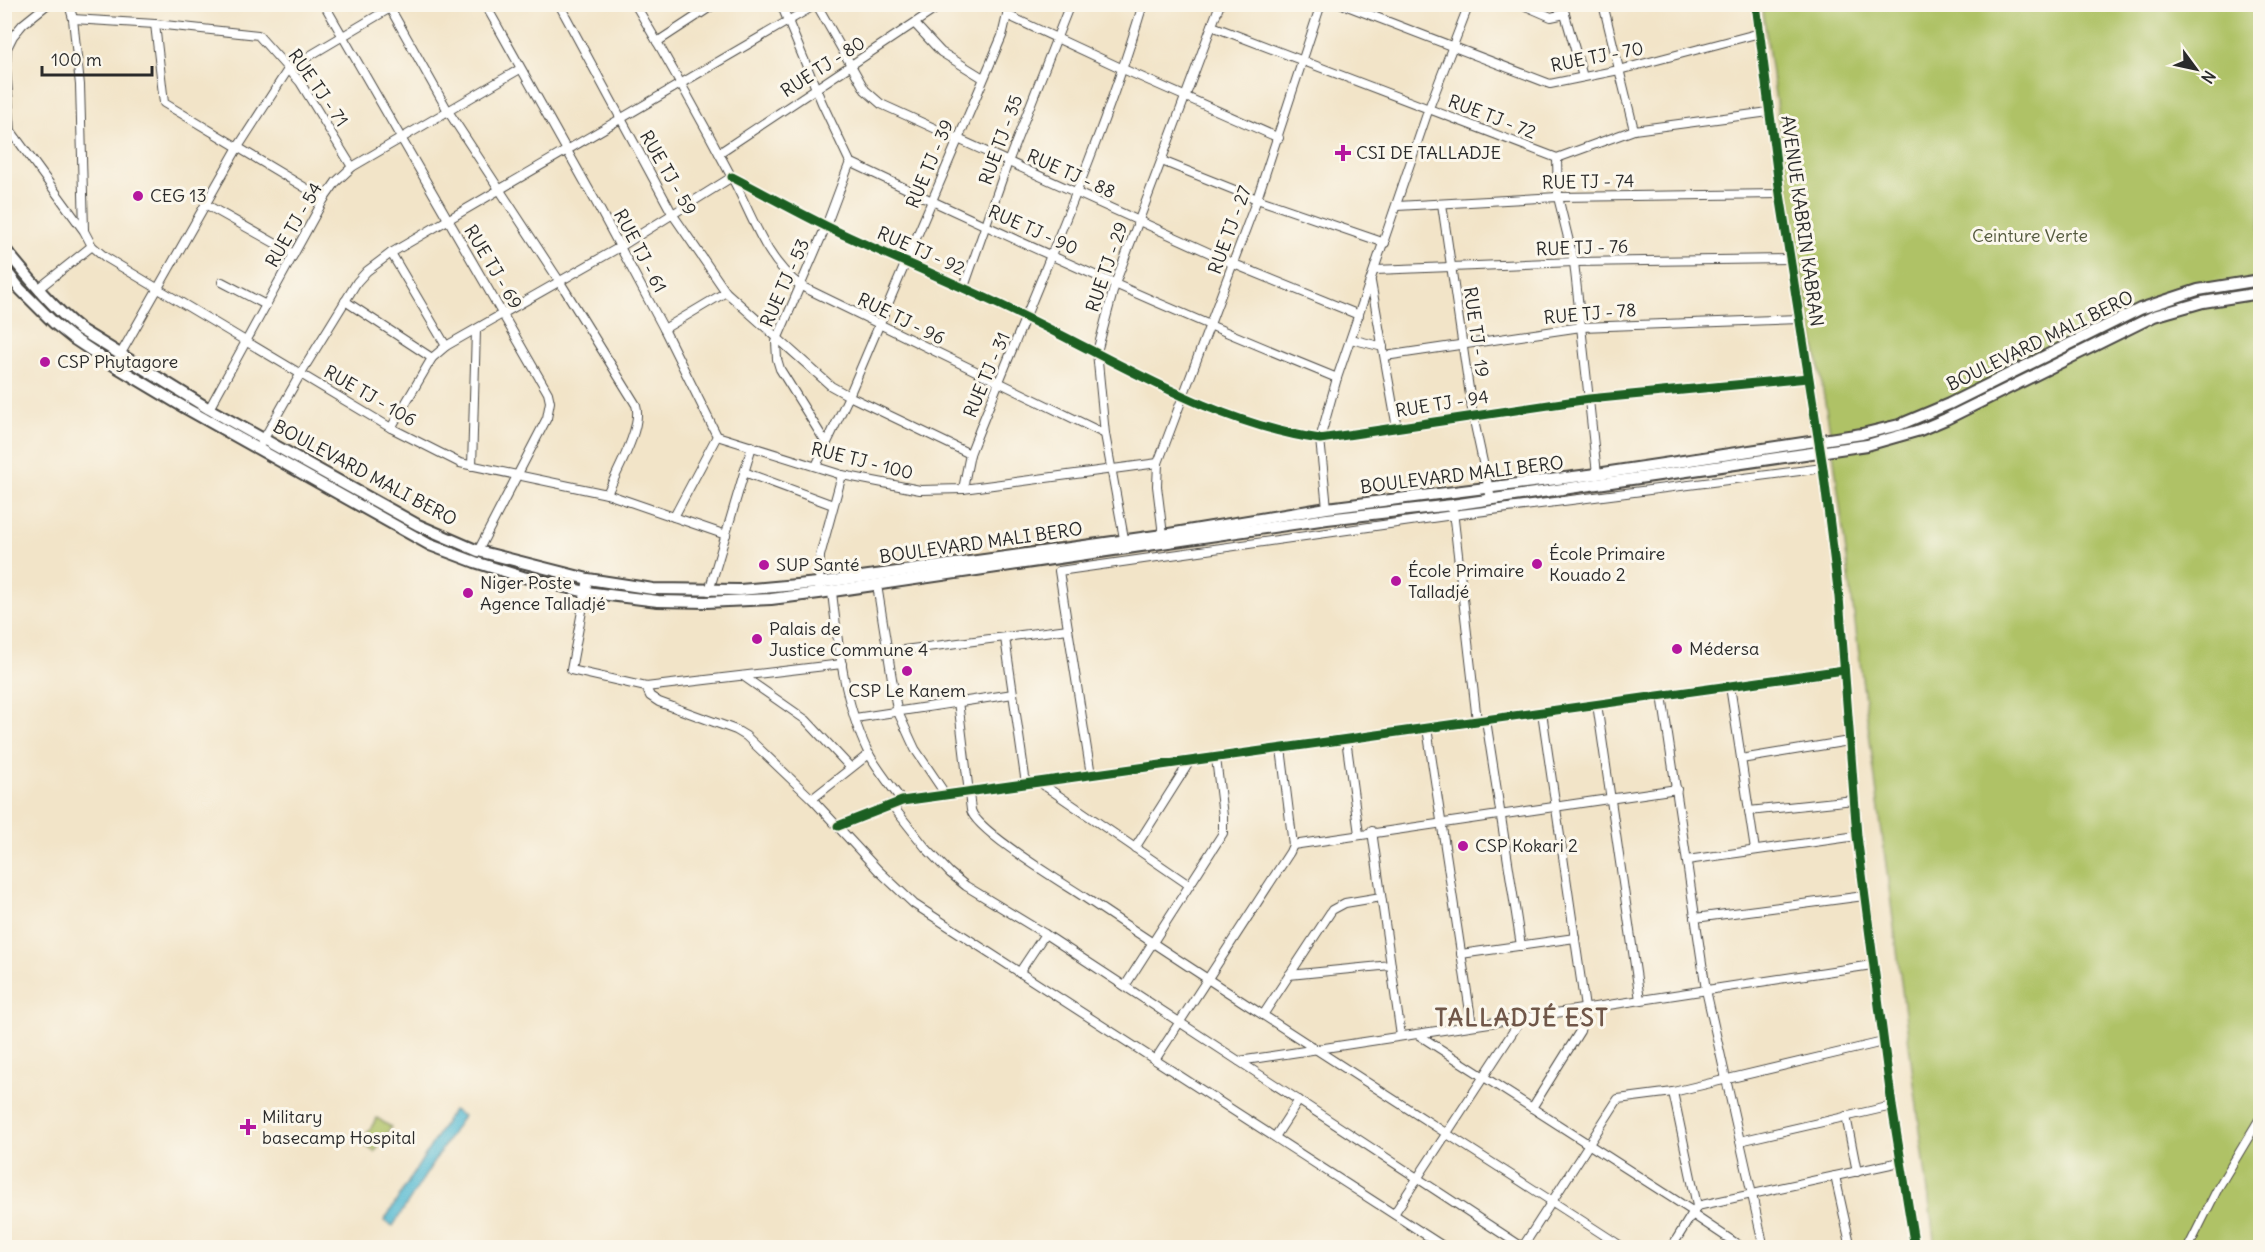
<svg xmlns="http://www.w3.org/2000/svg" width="2265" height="1252" viewBox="0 0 2265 1252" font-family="Delius,sans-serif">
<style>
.green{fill:#afc266;stroke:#6d7648;stroke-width:1.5}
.water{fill:#54bad2;stroke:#40727e;stroke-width:1.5}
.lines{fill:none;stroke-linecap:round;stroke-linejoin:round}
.minor-casing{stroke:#494743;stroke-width:10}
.major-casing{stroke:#494743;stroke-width:14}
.minor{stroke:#fff;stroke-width:8}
.major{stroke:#fff;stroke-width:10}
.cycleway-casing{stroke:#fbf7ec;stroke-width:13}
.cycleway{stroke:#1b5e20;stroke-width:9}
.poi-dot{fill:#b5179e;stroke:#fbf7ec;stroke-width:2}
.labels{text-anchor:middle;stroke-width:6;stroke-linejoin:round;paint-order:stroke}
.street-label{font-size:18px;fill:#2b2b2b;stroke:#fbf7ec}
.poi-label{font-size:18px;fill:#2b2b2b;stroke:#fbf7ec;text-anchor:start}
.park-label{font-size:18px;fill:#53583d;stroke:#fbf7ec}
.district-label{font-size:24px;font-weight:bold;letter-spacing:1.5px;fill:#705749;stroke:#fbf7ec}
</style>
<rect width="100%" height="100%" fill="#fbf7ec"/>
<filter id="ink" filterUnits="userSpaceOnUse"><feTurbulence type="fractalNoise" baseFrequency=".0167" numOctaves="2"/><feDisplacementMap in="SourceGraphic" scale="12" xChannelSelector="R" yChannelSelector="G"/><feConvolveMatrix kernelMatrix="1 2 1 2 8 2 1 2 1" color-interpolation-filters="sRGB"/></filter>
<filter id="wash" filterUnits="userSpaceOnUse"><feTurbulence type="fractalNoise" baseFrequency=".008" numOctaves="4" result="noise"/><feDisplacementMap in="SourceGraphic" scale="24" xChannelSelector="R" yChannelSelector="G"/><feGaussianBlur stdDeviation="1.35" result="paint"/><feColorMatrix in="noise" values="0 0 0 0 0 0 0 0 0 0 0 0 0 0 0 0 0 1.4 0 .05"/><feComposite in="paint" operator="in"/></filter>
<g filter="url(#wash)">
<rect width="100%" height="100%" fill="#f2e4c8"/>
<g class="green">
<polygon points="1762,5 2260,5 2260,1247 1935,1247 1831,436 1795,234"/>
<polygon points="377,1118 391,1127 375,1152 361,1143"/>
</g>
<polygon class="water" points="453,1110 463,1116 393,1226 384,1221"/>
</g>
<g filter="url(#ink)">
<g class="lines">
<defs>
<g id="minor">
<polyline points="48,4 23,24 13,36 7,48 6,68 11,131 84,231 92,246 105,257 391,428 460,463 607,494 726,535"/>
<polyline points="69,4 73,19 80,85 84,230"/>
<polyline points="324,4 548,393 550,402 547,418 478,551"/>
<polyline points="485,4 597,204 664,329 717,436 674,517"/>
<polyline points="559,4 673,215 726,292 831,386 849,396 970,454"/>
<path d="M635,4C668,60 700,117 730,174C751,211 764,260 801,286L1105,434"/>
<polyline points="781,4 822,103 850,162"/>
<polyline points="1342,4 1550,84 1619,70 1760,33"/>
<polyline points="1521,4 1551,17 1565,14"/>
<polyline points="1562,4 1583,77"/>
<polyline points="1603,4 1634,130"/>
<polyline points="1756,4 1780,194 1823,468 1839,597 1857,836 1892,1106 1915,1248"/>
<polyline points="817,5 865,90 881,104 1234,264 1359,315"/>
<path d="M390,8L448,111L560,282L636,405C643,427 616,473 607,494"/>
<polyline points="1007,15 1123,69 1279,138"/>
<polyline points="73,19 155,24 258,35 300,82 352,167"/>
<polyline points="155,24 164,103 324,199"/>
<polyline points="915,24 941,52 983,78"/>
<polyline points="1212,26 1557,158 1634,130 1769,112"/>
<polyline points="657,42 715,4"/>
<polyline points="4,143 11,131"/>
<polyline points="719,153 943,4"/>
<polyline points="1557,158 1558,197 1574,262 1597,474"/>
<polyline points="1162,161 1257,199 1385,243"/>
<path d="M850,162C1010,239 1172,311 1337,378"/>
<path d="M732,177C771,197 809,219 849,237C908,264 969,289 1027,318C1120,363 1217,425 1320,439L1589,399L1808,378"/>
<polyline points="205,204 294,254"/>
<polyline points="1442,204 1473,416 1491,499"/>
<polyline points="1397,206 1558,197 1780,194"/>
<polyline points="391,253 446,346"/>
<polyline points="1375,270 1574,262 1791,259"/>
<polyline points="222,282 266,305"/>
<polyline points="1371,282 1397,428"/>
<polyline points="964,287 1008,162 1070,4"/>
<polyline points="38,289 92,246"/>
<polyline points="345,301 432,358"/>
<polyline points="664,329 726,292"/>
<polyline points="1351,339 1383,347"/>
<polyline points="120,355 238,147 289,68 397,4"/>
<polyline points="1385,356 1581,327 1800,319"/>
<polyline points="209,409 324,199 336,182 352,167 520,69"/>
<polyline points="391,428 432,358 446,346 620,247 732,177"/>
<polyline points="717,436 842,475 920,490 963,489 1158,463"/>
<polyline points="262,442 301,373 357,282 367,271 391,253 817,4"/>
<polyline points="826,443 780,369 777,359 776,342 826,226 850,162"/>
<polyline points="472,466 476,330"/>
<polyline points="816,466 849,396 1002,36 1007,15 1007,4"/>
<polyline points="744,472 833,505"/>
<path d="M963,489L970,454C1028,305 1097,158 1143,4"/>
<polyline points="1327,508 1320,439 1337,378 1429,108 1469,4"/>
<polyline points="1453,511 1477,721"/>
<polyline points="1163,535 1157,486 1158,463 1257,199 1321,4"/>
<polyline points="1125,544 1105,434 1097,352 1115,284 1220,4"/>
<polyline points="588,579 571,670 646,687 842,664"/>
<polyline points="877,585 897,710 915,749 946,795"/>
<polyline points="819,587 820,556 842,475"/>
<polyline points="709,591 752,446"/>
<path d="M832,592C838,645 844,703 868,752C877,769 891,786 902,801"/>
<polyline points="1005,638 1026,784"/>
<polyline points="888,652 1068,629"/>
<polyline points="743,676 806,720 850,767"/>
<polyline points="1730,686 1755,850"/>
<polyline points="646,687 650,696 659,702 736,730 746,736 812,799 878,870 914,904 1446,1248"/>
<polyline points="1662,695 1706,990 1764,1248"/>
<path d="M958,701L971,810C976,831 1063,883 1084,897C1262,1017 1444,1131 1624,1248"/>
<polyline points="1597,704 1640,1000"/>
<polyline points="855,718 1013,694"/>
<polyline points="1486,720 1521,946"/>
<polyline points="1427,728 1472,1025"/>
<polyline points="1346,739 1359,834"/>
<polyline points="1741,759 1849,741"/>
<polyline points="1091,775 1059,571 1453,515 1823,468"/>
<polyline points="1039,782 1189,885"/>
<polyline points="812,799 869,754"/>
<polyline points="891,804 925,847 950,873 966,886 1045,934 1524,1248"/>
<polyline points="1749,811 1854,800"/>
<polyline points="838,826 902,801 1844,670"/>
<polyline points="1372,831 1401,1036"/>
<polyline points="1293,845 1677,789"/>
<polyline points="1135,848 1190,761"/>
<polyline points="1687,860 1857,836"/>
<polyline points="1695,918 1864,896"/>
<polyline points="1461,954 1575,938"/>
<polyline points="1019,973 1045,934"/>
<polyline points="1289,975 1391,965"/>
<polyline points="1125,986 1223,833 1223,816 1216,758"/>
<polyline points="1263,1015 1332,910 1345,903 1381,897"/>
<polyline points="1417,1034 1694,1212"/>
<polyline points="1155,1060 1290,852 1293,845 1281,748"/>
<polyline points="1239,1061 1872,965"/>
<polyline points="1532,1108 1580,1031 1585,1008 1542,712"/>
<polyline points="1846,1116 1857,1172"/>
<polyline points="1275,1137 1299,1100"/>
<polyline points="1740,1141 1892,1106"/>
<polyline points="1835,1176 1851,1248"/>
<polyline points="1697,1206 1900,1162"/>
<polyline points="1394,1214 1522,1018"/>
<polyline points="1692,1214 1743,1248"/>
<polyline points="1522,1248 1618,1099 1673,1092 1883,1042"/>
<polyline points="1671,1248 1697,1206 1673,1092"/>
<polyline points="2188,1248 2218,1188 2260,1118"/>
</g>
<g id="major">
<path d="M4,248C28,277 51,306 81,330L209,409L418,525L478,551L588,579L653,589L740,590L818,583L1163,535L1327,508L1597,474L1862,434L1899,425L1949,404L2140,309L2198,290L2260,280"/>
<polyline points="4,268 20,289 54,323 74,339 115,366 187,409 430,545 475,562 523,577 586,592 617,596 658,601 706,602 771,599 819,593 1327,519 1452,505 1867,445 1920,430 1946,419 2154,316 2203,302 2260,293"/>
</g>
</defs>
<use href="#minor" class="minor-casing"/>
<use href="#major" class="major-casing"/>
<use href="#minor" class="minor"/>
<use href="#major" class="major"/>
<defs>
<g id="cycleway">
<polyline points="1756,4 1780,194 1823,468 1839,597 1857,836 1892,1106 1915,1248"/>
<path d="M732,177C771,197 809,219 849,237C908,264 969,289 1027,318C1120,363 1217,425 1320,439L1589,399L1808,378"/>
<polyline points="838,826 902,801 1844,670"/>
</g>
</defs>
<use href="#cycleway" class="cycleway-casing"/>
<use href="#cycleway" class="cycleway"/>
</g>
</g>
<g class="poi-dot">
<path d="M1340 144h6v6h6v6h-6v6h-6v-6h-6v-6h6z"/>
<circle cx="138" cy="196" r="6"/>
<circle cx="45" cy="362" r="6"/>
<circle cx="1537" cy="564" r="6"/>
<circle cx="764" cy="565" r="6"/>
<circle cx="1396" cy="581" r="6"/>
<circle cx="468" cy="593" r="6"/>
<circle cx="757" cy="639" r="6"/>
<circle cx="1677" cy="649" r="6"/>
<circle cx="907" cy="671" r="6"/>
<circle cx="1463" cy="846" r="6"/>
<path d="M245 1118h6v6h6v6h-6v6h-6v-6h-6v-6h6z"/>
</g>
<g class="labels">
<g class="street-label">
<text transform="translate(1597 57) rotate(-11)" y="6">RUE TJ - 70</text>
<text transform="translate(823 67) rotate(-33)" y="6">RUE TJ - 80</text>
<text transform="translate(318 88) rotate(55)" y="6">RUE TJ - 71</text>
<text transform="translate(1492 117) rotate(21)" y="6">RUE TJ - 72</text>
<text transform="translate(1001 140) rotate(-70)" y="6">RUE TJ - 35</text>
<text transform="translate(930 164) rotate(-67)" y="6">RUE TJ - 39</text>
<text transform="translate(668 173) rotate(60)" y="6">RUE TJ - 59</text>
<text transform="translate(1071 174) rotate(24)" y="6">RUE TJ - 88</text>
<text transform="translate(1588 182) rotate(-1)" y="6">RUE TJ - 74</text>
<text transform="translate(1802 221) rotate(82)" y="6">AVENUE KABRIN KABRAN</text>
<text transform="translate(294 225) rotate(-60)" y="6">RUE TJ - 54</text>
<text transform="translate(1033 230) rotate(24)" y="6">RUE TJ - 90</text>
<text transform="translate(1230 230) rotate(-70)" y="6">RUE TJ - 27</text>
<text transform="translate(1582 248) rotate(-2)" y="6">RUE TJ - 76</text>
<text transform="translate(640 251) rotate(62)" y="6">RUE TJ - 61</text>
<text transform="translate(921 251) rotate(24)" y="6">RUE TJ - 92</text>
<text transform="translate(493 267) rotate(59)" y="6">RUE TJ - 69</text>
<text transform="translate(1107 267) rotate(-71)" y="6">RUE TJ - 29</text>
<text transform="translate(785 283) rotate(-66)" y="6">RUE TJ - 53</text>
<text transform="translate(1590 314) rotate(-5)" y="6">RUE TJ - 78</text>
<text transform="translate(901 319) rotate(26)" y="6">RUE TJ - 96</text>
<text transform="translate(1476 332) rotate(82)" y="6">RUE TJ - 19</text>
<text transform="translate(2040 341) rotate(-26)" y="6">BOULEVARD MALI BERO</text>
<text transform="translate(987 375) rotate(-67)" y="6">RUE TJ - 31</text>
<text transform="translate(370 396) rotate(30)" y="6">RUE TJ - 106</text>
<text transform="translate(1442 404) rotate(-9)" y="6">RUE TJ - 94</text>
<text transform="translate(862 461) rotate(14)" y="6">RUE TJ - 100</text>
<text transform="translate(365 473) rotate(28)" y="6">BOULEVARD MALI BERO</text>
<text transform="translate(1462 475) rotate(-7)" y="6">BOULEVARD MALI BERO</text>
<text transform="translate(981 543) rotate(-8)" y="6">BOULEVARD MALI BERO</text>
</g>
<g class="poi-label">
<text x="1356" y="159">CSI DE TALLADJE</text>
<text x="150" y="202">CEG 13</text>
<text x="57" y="368">CSP Phytagore</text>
<text x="1549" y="560">École Primaire<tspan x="1549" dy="21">Kouado 2</tspan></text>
<text x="776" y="571">SUP Santé</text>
<text x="1408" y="577">École Primaire<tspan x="1408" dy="21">Talladjé</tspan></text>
<text x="480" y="589">Niger Poste<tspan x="480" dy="21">Agence Talladjé</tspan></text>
<text x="769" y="635">Palais de<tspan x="769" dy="21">Justice Commune 4</tspan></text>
<text x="1689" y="655">Médersa</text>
<text x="907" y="697" text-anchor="middle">CSP Le Kanem</text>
<text x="1475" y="852">CSP Kokari 2</text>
<text x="262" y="1123">Military<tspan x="262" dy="21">basecamp Hospital</tspan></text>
</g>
<g class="park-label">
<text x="2030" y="242">Ceinture Verte</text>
</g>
<g class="district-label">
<text x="1522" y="1026">TALLADJÉ EST</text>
</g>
</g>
<rect width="2265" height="1252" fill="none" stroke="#fbf7ec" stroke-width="24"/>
<g transform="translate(2196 69) rotate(123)" stroke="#fbf7ec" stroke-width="4.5" paint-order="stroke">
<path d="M0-4.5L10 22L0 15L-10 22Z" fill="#2b2b2b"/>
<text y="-9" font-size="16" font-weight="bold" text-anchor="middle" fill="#2b2b2b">N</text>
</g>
<path d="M42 66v9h110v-9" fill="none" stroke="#2b2b2b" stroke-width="3"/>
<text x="51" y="66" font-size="18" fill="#2b2b2b" stroke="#fbf7ec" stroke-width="4.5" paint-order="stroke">100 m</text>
</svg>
